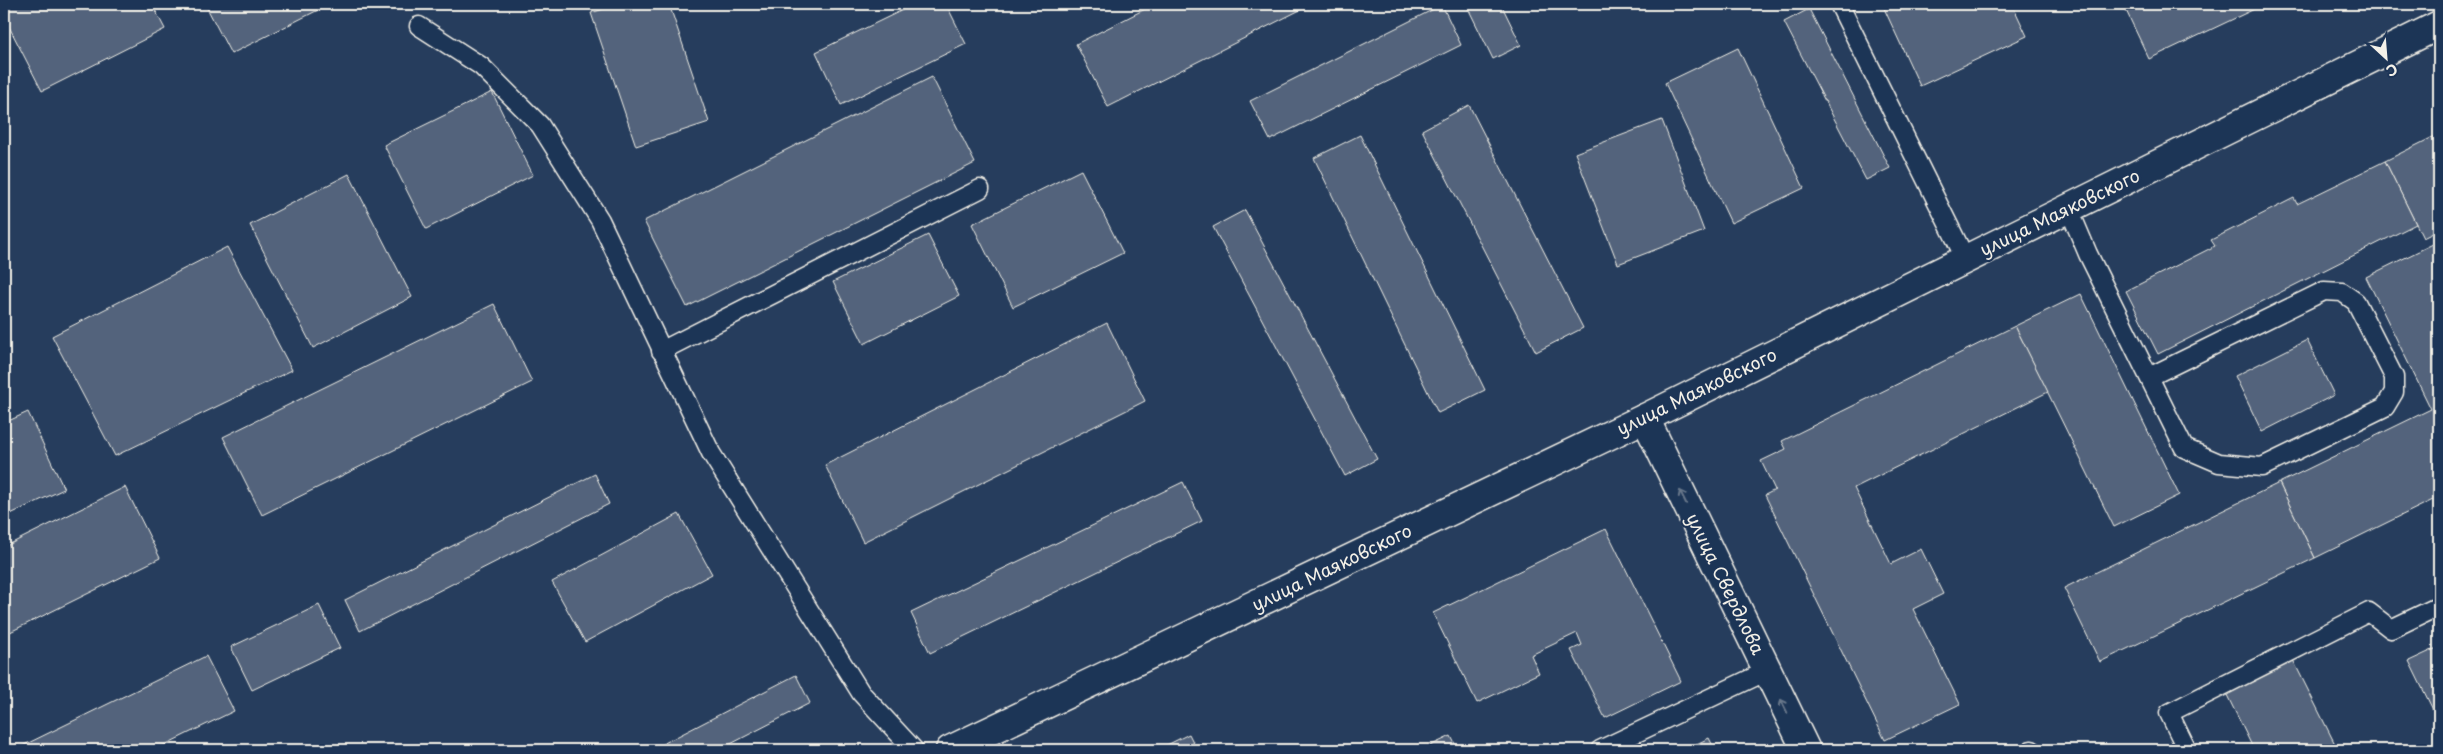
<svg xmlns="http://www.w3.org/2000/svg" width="2443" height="754" viewBox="0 0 2443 754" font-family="'Playpen Sans',sans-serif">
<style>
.building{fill:#52647b;stroke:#f4f1e8}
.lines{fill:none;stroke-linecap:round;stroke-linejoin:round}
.service-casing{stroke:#f4f1e8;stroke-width:21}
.minor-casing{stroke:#f4f1e8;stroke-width:31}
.service{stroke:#1d3557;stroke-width:18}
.minor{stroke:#1d3557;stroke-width:28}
.oneway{stroke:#68778a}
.labels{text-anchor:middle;stroke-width:4.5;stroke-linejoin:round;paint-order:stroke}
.street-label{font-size:18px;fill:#f4f1e8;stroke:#1d3557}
</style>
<rect width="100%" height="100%" fill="#263d5d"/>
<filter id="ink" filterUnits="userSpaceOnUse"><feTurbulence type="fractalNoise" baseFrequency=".02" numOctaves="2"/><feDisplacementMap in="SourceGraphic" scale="10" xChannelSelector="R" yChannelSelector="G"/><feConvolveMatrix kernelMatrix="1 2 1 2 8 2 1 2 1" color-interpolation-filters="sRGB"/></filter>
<g filter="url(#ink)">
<g class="building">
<polygon points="4,4 152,4 165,29 42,91 4,17"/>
<polygon points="205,4 325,4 326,6 231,54"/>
<polygon points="619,4 669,4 709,122 636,146 591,13"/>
<polygon points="915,4 946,4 966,44 841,105 816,52"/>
<polygon points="1155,4 1312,4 1108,107 1076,44"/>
<polygon points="1466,4 1501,4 1521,45 1493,59"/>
<polygon points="1882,4 2012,4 2027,36 1920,86"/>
<polygon points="2123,4 2265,4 2149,59"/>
<polygon points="1442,5 1461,45 1270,140 1250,101"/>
<polygon points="1809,9 1890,168 1866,180 1784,22"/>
<polygon points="1738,48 1804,188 1731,223 1665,83"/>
<polygon points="932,77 975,163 687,307 644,221"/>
<polygon points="492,92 533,175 426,229 384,145"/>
<polygon points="1469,105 1583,328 1536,352 1422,130"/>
<polygon points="1662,120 1704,231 1618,264 1575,153"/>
<polygon points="2439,134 2439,230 2423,238 2385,161"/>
<polygon points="1360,135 1485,390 1438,413 1314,158"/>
<polygon points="2385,161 2416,224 2158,354 2126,291 2215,246 2211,240 2294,198 2297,204"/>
<polygon points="1081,170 1123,253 1013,307 972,224"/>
<polygon points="349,174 412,297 313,348 250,225"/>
<polygon points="1245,210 1377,459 1345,476 1213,227"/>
<polygon points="928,235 959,296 864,344 833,282"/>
<polygon points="2439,241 2439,497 2315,558 2279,483 2431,409 2366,277"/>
<polygon points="227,247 292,370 115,456 52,336"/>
<polygon points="2081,294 2179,495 2114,527 2015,326"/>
<polygon points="494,304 532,382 262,515 223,437"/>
<polygon points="1107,323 1145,401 863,542 825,465"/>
<polygon points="2015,326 2048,392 1854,488 1891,564 1921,549 1943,594 1913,609 1960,704 1885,740 1765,495 1775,490 1761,461 1786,449 1782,441"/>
<polygon points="2307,340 2334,395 2262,432 2235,376"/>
<polygon points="28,412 64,489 4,517 4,423"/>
<polygon points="595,474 609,504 360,631 345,600"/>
<polygon points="1183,482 1202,521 930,653 911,613"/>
<polygon points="2279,483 2315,558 2100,662 2064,588"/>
<polygon points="125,487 160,558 4,635 4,547"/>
<polygon points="679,514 712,574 585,642 552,582"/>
<polygon points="1606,529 1681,681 1605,718 1571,650 1582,645 1577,633 1531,655 1539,673 1477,703 1433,613"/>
<polygon points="319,605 340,648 252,690 231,647"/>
<polygon points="2439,647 2439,722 2409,661"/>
<polygon points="206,656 234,711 154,750 14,750"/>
<polygon points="2293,660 2338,750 2254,750 2226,693"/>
<polygon points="796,675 810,703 719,750 651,750"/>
<polygon points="1189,734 1197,750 1157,750"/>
<polygon points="1451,736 1458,750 1421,750"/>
<polygon points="1709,738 1715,750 1684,750"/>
</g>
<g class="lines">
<defs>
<g id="service">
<polyline points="1839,4 1966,260"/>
<polyline points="419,26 481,66 540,125 600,220 711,453 861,693 914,750"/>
<polyline points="2069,209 2088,254 2184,448 2219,463 2262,467 2385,407 2394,392 2394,377 2356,302 2342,292 2324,291 2149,377"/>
<polyline points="661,351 980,189"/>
<polyline points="1600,750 1767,671"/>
<polyline points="2031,750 2032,750"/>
<polyline points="2187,750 2169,713 2369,612 2391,629 2439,606"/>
</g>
<g id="minor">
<polyline points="1645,418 1806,750"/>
<polyline points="950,750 1645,418 2439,25"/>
</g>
</defs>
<use href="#service" class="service-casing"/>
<use href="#minor" class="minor-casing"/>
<use href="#service" class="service"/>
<use href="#minor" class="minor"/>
</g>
<defs><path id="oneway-shaft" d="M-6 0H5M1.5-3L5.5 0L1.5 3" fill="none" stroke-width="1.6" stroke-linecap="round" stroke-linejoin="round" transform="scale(1.25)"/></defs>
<g class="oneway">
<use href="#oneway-shaft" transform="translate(1683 497) rotate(-116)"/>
<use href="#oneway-shaft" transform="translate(1784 706) rotate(-116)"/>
</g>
</g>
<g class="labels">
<g class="street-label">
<text transform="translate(2060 213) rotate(-26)" y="6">улица Маяковского</text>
<text transform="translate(1697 392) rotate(-26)" y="6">улица Маяковского</text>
<text transform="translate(1332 568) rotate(-26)" y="6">улица Маяковского</text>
<text transform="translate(1725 584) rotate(64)" y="6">улица Свердлова</text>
</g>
</g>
<rect width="2443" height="754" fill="none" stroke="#1d3557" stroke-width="20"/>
<rect x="10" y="10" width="2423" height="734" fill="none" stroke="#f4f1e8" stroke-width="2" filter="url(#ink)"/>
<g transform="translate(2386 58) rotate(154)" stroke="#1d3557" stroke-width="4" paint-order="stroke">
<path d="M0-4L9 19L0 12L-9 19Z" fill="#f4f1e8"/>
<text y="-8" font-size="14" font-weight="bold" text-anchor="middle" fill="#f4f1e8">С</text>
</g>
</svg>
